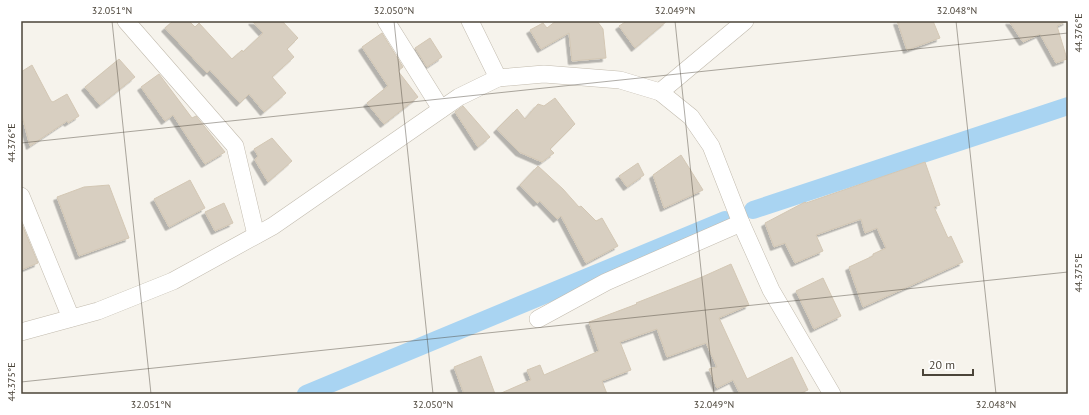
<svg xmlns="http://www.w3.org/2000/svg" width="1089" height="415" viewBox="0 0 1089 415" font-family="'PT Sans',sans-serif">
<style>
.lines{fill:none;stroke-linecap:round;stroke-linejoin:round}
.canal{stroke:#a9d4f2;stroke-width:18}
.building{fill:#d8cfc1;stroke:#d3c7b4;filter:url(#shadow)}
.minor-casing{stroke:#c2bbae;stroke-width:18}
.minor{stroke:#fff;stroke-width:17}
.ticks{fill:none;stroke:#4b4439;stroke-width:1;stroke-opacity:0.45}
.neatline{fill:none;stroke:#4b4439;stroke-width:1.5}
.ticks-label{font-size:10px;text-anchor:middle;fill:#4b4439}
</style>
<defs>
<filter id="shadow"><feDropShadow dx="-3.5" dy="3.5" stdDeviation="0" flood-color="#0004"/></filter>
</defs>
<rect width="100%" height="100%" fill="#f6f3ec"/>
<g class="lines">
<g class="canal">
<polyline points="753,210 1068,106"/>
<polyline points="306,394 725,220"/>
</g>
</g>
<g class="building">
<polygon points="173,21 189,21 195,27 199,23 232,59 242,50 243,52 263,33 252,21 282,21 298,38 287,49 294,57 272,77 286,93 264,112 249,94 240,103 210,70 207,73 165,28"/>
<polygon points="556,21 597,21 603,29 606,58 572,61 569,33 541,49 530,30 543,23 547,28"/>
<polygon points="627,21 667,21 635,48 619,26"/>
<polygon points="897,21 933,21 940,38 907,50"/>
<polygon points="1009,21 1067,21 1057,26 1067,59 1056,63 1040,34 1023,42"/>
<polygon points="382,33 403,67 398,71 418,97 384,124 367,103 388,86 362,47"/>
<polygon points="430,38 442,57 427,67 415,48"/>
<polygon points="119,59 135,77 100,105 85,87"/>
<polygon points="32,65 51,101 53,102 67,94 79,116 68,123 67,121 30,146 21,112 21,72"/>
<polygon points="159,74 192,118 196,116 225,152 205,164 173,115 165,121 141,87"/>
<polygon points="555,98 575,124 550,149 554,153 542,162 519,152 497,129 517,109 525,119 538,104 544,106"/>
<polygon points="463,106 490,137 478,147 455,112"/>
<polygon points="272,138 292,161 268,182 255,160 258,156 254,149"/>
<polygon points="681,155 703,190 664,208 653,175"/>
<polygon points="925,162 940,205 934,207 948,238 951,236 963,262 863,307 849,267 873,256 873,254 886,248 877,228 865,233 861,219 816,235 823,251 795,263 785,243 774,247 765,223 805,202 806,203"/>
<polygon points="638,163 644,175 627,187 619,176"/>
<polygon points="538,166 563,189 579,207 581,206 596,221 602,218 618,246 586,263 561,216 557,219 540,201 537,203 520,185"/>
<polygon points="190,180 205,208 169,227 154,199"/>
<polygon points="109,185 129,238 79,256 57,197 84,187"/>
<polygon points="224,203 233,223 215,231 205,212"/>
<polygon points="21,222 38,263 21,270"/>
<polygon points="731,264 749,305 719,318 747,379 792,357 808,390 799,394 740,394 733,380 717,388 709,369 717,367 706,343 667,357 657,329 620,342 631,370 602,381 607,394 499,394 531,380 527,370 540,365 544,375 599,351 589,322 637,304 636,303 702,277"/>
<polygon points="823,278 841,316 814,329 796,291"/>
<polygon points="481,356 495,394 464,394 454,367"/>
</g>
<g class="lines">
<defs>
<g id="minor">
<polyline points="126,21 235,146 256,235"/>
<polyline points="386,21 441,109"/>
<polyline points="470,21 498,78"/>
<polyline points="660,92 745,21"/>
<polyline points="21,196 71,318"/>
<polyline points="538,319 606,282 741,223"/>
<polyline points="21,332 98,311 173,281 273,226 459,97 498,78 544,74 620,80 660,92 691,117 711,146 741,223 771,290 832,394"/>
</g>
</defs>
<use href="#minor" class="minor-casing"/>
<use href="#minor" class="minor"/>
</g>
<path class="ticks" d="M112,21L151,394M394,21L433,394M675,21L714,394M956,21L996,394M21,143L1068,33M21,382L1068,272"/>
<rect width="1089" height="415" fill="none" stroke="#ffffff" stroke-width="44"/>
<path d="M923 369v6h50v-6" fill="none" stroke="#4b4439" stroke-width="2"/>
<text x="929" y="369" font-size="12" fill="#4b4439" stroke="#ffffff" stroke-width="3" paint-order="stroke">20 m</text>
<rect x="22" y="22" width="1045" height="371" class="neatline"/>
<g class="ticks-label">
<text x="112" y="14">32.051°N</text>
<text x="394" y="14">32.050°N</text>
<text x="675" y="14">32.049°N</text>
<text x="957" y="14">32.048°N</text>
<text transform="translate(1078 33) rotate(-90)" y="4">44.376°E</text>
<text transform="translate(11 143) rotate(-90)" y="4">44.376°E</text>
<text transform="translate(1078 273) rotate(-90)" y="4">44.375°E</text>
<text transform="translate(11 382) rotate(-90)" y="4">44.375°E</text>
<text x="151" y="408">32.051°N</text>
<text x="433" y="408">32.050°N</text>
<text x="714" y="408">32.049°N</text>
<text x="996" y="408">32.048°N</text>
</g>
</svg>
